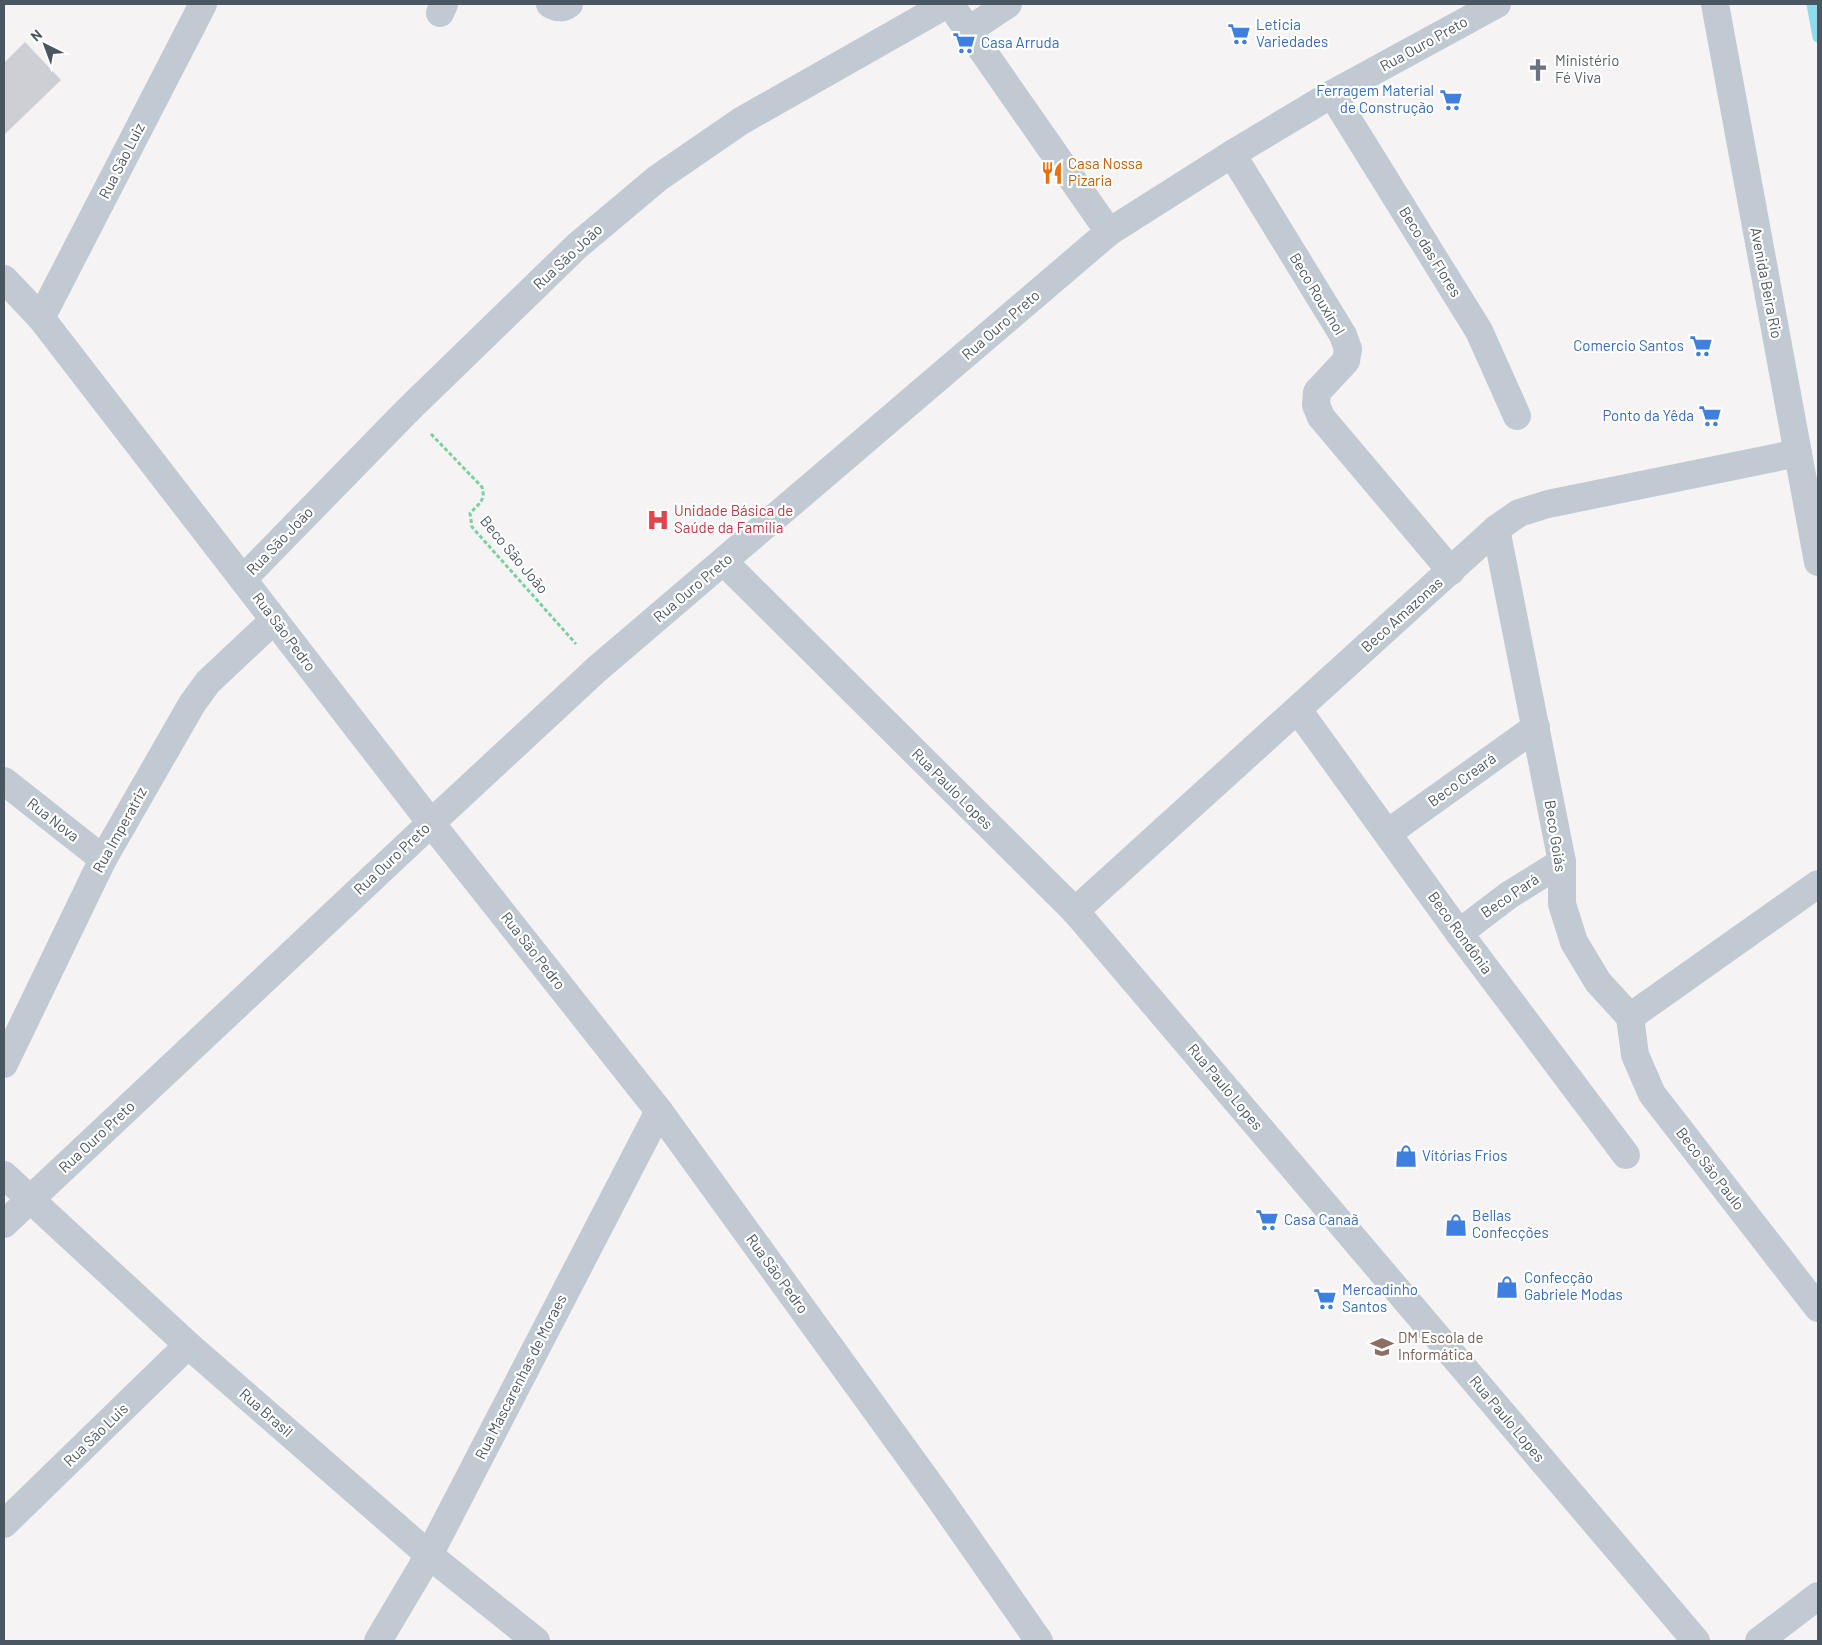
<svg xmlns="http://www.w3.org/2000/svg" width="1822" height="1645" viewBox="0 0 1822 1645" font-family="Barlow,sans-serif">
<style>
.lines{fill:none;stroke-linecap:round;stroke-linejoin:round}
.stream{stroke:#90daee;stroke-width:11}
.building{fill:#cdcfd5}
.path{stroke:#7ad0a6;stroke-width:3;stroke-dasharray:4 2.5;stroke-linecap:butt}
.minor{stroke:#c1cad2;stroke-width:28}
.labels{text-anchor:middle;stroke-width:4.5;stroke-linejoin:round;paint-order:stroke}
.shop-label{font-size:15px;fill:#366cbe;stroke:#fff;text-anchor:start}
.street-label{font-size:15px;fill:#4a5661;stroke:#fff}
.worship-label{font-size:15px;fill:#5b616d;stroke:#fff;text-anchor:start}
.food-label{font-size:15px;fill:#c56008;stroke:#fff;text-anchor:start}
.health-label{font-size:15px;fill:#be3a42;stroke:#fff;text-anchor:start}
.education-label{font-size:15px;fill:#785e54;stroke:#fff;text-anchor:start}
</style>
<rect width="100%" height="100%" fill="#f5f3f3"/>
<g class="lines">
<polyline class="stream" points="1812,4 1818,37"/>
</g>
<polygon class="building" points="25,42 61,80 4,135 4,63"/>
<g class="lines">
<path class="path" d="M431,434L482,487C486,500 479,504 470,513L472,527L576,644"/>
<g class="minor">
<path d="M550,4C556,8 563,9 569,4"/>
<polyline points="950,4 1109,232"/>
<polyline points="1715,4 1818,562"/>
<polyline points="440,13 444,4"/>
<polyline points="969,30 1008,4"/>
<polyline points="1332,94 1479,331 1517,416"/>
<polyline points="1232,154 1343,335 1348,349 1346,361 1317,392 1316,405 1321,417 1451,571"/>
<polyline points="4,279 41,318 431,823 659,1111 938,1496 1039,1641"/>
<polyline points="41,318 203,4"/>
<polyline points="1496,529 1562,862 1562,904 1574,942 1598,982 1630,1017"/>
<polyline points="724,562 1075,911 1696,1641"/>
<polyline points="243,579 408,410 577,246 658,178 741,121 947,4"/>
<polyline points="1298,710 1459,933 1626,1155"/>
<polyline points="4,781 103,859"/>
<polyline points="1388,833 1536,727"/>
<polyline points="1075,911 1496,529 1519,513 1548,504 1798,453"/>
<polyline points="1459,933 1509,895 1562,862"/>
<polyline points="1630,1017 1635,1055 1652,1094 1818,1308"/>
<polyline points="1630,1017 1818,884"/>
<polyline points="4,1064 103,859 192,704 208,682 274,620"/>
<polyline points="4,1175 188,1345 429,1555 536,1641"/>
<polyline points="4,1224 431,823 597,669 1109,232 1232,154 1332,94 1497,4"/>
<polyline points="4,1524 188,1345"/>
<polyline points="378,1641 429,1555 659,1111"/>
<polyline points="1759,1641 1818,1596"/>
</g>
</g>
<defs>
<symbol id="supermarket-bare" viewBox="-9 -9 18 18"><path d="M-6-5.5h2.5l.6 2H6L4.5 2H-2.5L-4.4-4H-6ZM-1.5 3.2a1.3 1.3 0 1 0 .1 0ZM3 3.2a1.3 1.3 0 1 0 .1 0Z" fill="#3f7fe0" stroke="#fff" stroke-width="2.5" paint-order="stroke"/></symbol>
<symbol id="church-bare" viewBox="-9 -9 18 18"><path d="M-1.2-6h2.4v3.5h3.3v2.4h-3.3V6h-2.4V-.1h-3.3v-2.4h3.3Z" fill="#6b7280" stroke="#fff" stroke-width="2.5" paint-order="stroke"/></symbol>
<symbol id="restaurant-bare" viewBox="-9 -9 18 18"><path d="M-5-6h1v4h1v-4h1v4h1v-4h1v5L-1.5 .5V6h-2V.5L-5-1ZM5-6V6H3V1.5H1.5Q1.5-4 5-6Z" fill="#e8710a" stroke="#fff" stroke-width="2.5" paint-order="stroke"/></symbol>
<symbol id="hospital-bare" viewBox="-9 -9 18 18"><path d="M-5-5h3v3.5h4V-5h3V5h-3V1.5h-4V5h-3Z" fill="#e0444e" stroke="#fff" stroke-width="2.5" paint-order="stroke"/></symbol>
<symbol id="shop-bare" viewBox="-9 -9 18 18"><path d="M-5-2.5h2.3a2.7 3.5 0 0 1 5.4 0H5L5.5 6h-11ZM-1.5-2.5h3a1.5 2.3 0 0 0-3 0Z" fill="#3f7fe0" stroke="#fff" stroke-width="2.5" paint-order="stroke"/></symbol>
<symbol id="school-bare" viewBox="-9 -9 18 18"><path d="M0-5L7-2L0 1L-7-2ZM-4 1L0 2.5L4 1V4Q0 6-4 4Z" fill="#8d6e63" stroke="#fff" stroke-width="2.5" paint-order="stroke"/></symbol>
</defs>
<g fill-rule="evenodd">
<use href="#supermarket-bare" x="1223" y="18" width="32" height="32"/>
<use href="#supermarket-bare" x="948" y="27" width="32" height="32"/>
<use href="#church-bare" x="1522" y="54" width="32" height="32"/>
<use href="#supermarket-bare" x="1435" y="84" width="32" height="32"/>
<use href="#restaurant-bare" x="1036" y="157" width="32" height="32"/>
<use href="#supermarket-bare" x="1685" y="330" width="32" height="32"/>
<use href="#supermarket-bare" x="1694" y="400" width="32" height="32"/>
<use href="#hospital-bare" x="642" y="504" width="32" height="32"/>
<use href="#shop-bare" x="1390" y="1140" width="32" height="32"/>
<use href="#supermarket-bare" x="1251" y="1204" width="32" height="32"/>
<use href="#shop-bare" x="1440" y="1209" width="32" height="32"/>
<use href="#shop-bare" x="1491" y="1271" width="32" height="32"/>
<use href="#supermarket-bare" x="1309" y="1283" width="32" height="32"/>
<use href="#school-bare" x="1366" y="1331" width="32" height="32"/>
</g>
<g class="labels">
<g class="shop-label">
<text x="1256" y="30">Leticia<tspan x="1256" dy="17">Variedades</tspan></text>
<text x="981" y="48">Casa Arruda</text>
<text x="1434" y="96" text-anchor="end">Ferragem Material<tspan x="1434" dy="17">de Construção</tspan></text>
<text x="1684" y="351" text-anchor="end">Comercio Santos</text>
<text x="1694" y="421" text-anchor="end">Ponto da Yêda</text>
<text x="1422" y="1161">Vítórias Frios</text>
<text x="1472" y="1221">Bellas<tspan x="1472" dy="17">Confecções</tspan></text>
<text x="1284" y="1225">Casa Canaã</text>
<text x="1524" y="1283">Confecção<tspan x="1524" dy="17">Gabriele Modas</tspan></text>
<text x="1342" y="1295">Mercadinho<tspan x="1342" dy="17">Santos</tspan></text>
</g>
<g class="street-label">
<text transform="translate(1424 44) rotate(-29)" y="5">Rua Ouro Preto</text>
<text transform="translate(122 161) rotate(-63)" y="5">Rua São Luiz</text>
<text transform="translate(1430 252) rotate(58)" y="5">Beco das Flores</text>
<text transform="translate(568 257) rotate(-43)" y="5">Rua São João</text>
<text transform="translate(1766 283) rotate(79)" y="5">Avenida Beira Rio</text>
<text transform="translate(1317 294) rotate(59)" y="5">Beco Rouxinol</text>
<text transform="translate(1001 325) rotate(-41)" y="5">Rua Ouro Preto</text>
<text transform="translate(280 541) rotate(-46)" y="5">Rua São João</text>
<text transform="translate(514 555) rotate(50)" y="5">Beco São João</text>
<text transform="translate(693 588) rotate(-40)" y="5">Rua Ouro Preto</text>
<text transform="translate(1402 615) rotate(-42)" y="5">Beco Amazonas</text>
<text transform="translate(284 632) rotate(53)" y="5">Rua São Pedro</text>
<text transform="translate(1462 780) rotate(-36)" y="5">Beco Creará</text>
<text transform="translate(952 789) rotate(45)" y="5">Rua Paulo Lopes</text>
<text transform="translate(53 820) rotate(38)" y="5">Rua Nova</text>
<text transform="translate(120 830) rotate(-61)" y="5">Rua Imperatriz</text>
<text transform="translate(1555 836) rotate(81)" y="5">Beco Goiás</text>
<text transform="translate(392 859) rotate(-43)" y="5">Rua Ouro Preto</text>
<text transform="translate(1510 896) rotate(-34)" y="5">Beco Pará</text>
<text transform="translate(1460 933) rotate(54)" y="5">Beco Rondônia</text>
<text transform="translate(533 951) rotate(52)" y="5">Rua São Pedro</text>
<text transform="translate(1225 1087) rotate(50)" y="5">Rua Paulo Lopes</text>
<text transform="translate(97 1137) rotate(-43)" y="5">Rua Ouro Preto</text>
<text transform="translate(1710 1169) rotate(52)" y="5">Beco São Paulo</text>
<text transform="translate(777 1274) rotate(54)" y="5">Rua São Pedro</text>
<text transform="translate(521 1377) rotate(-63)" y="5">Rua Mascarenhas de Moraes</text>
<text transform="translate(266 1413) rotate(41)" y="5">Rua Brasil</text>
<text transform="translate(1507 1419) rotate(50)" y="5">Rua Paulo Lopes</text>
<text transform="translate(96 1435) rotate(-44)" y="5">Rua São Luis</text>
</g>
<g class="worship-label">
<text x="1555" y="66">Ministério<tspan x="1555" dy="17">Fé Viva</tspan></text>
</g>
<g class="food-label">
<text x="1068" y="169">Casa Nossa<tspan x="1068" dy="17">Pizaria</tspan></text>
</g>
<g class="health-label">
<text x="674" y="516">Unidade Básica de<tspan x="674" dy="17">Saúde da Familia</tspan></text>
</g>
<g class="education-label">
<text x="1398" y="1343">DM Escola de<tspan x="1398" dy="17">Informática</tspan></text>
</g>
</g>
<rect width="1822" height="1645" fill="none" stroke="#4a5661" stroke-width="10"/>
<g transform="translate(45 45) rotate(318)" stroke="#ffffff" stroke-width="4" paint-order="stroke">
<path d="M0-4L9 19L0 12L-9 19Z" fill="#4a5661"/>
<text y="-8" font-size="14" font-weight="bold" text-anchor="middle" fill="#4a5661">N</text>
</g>
</svg>
